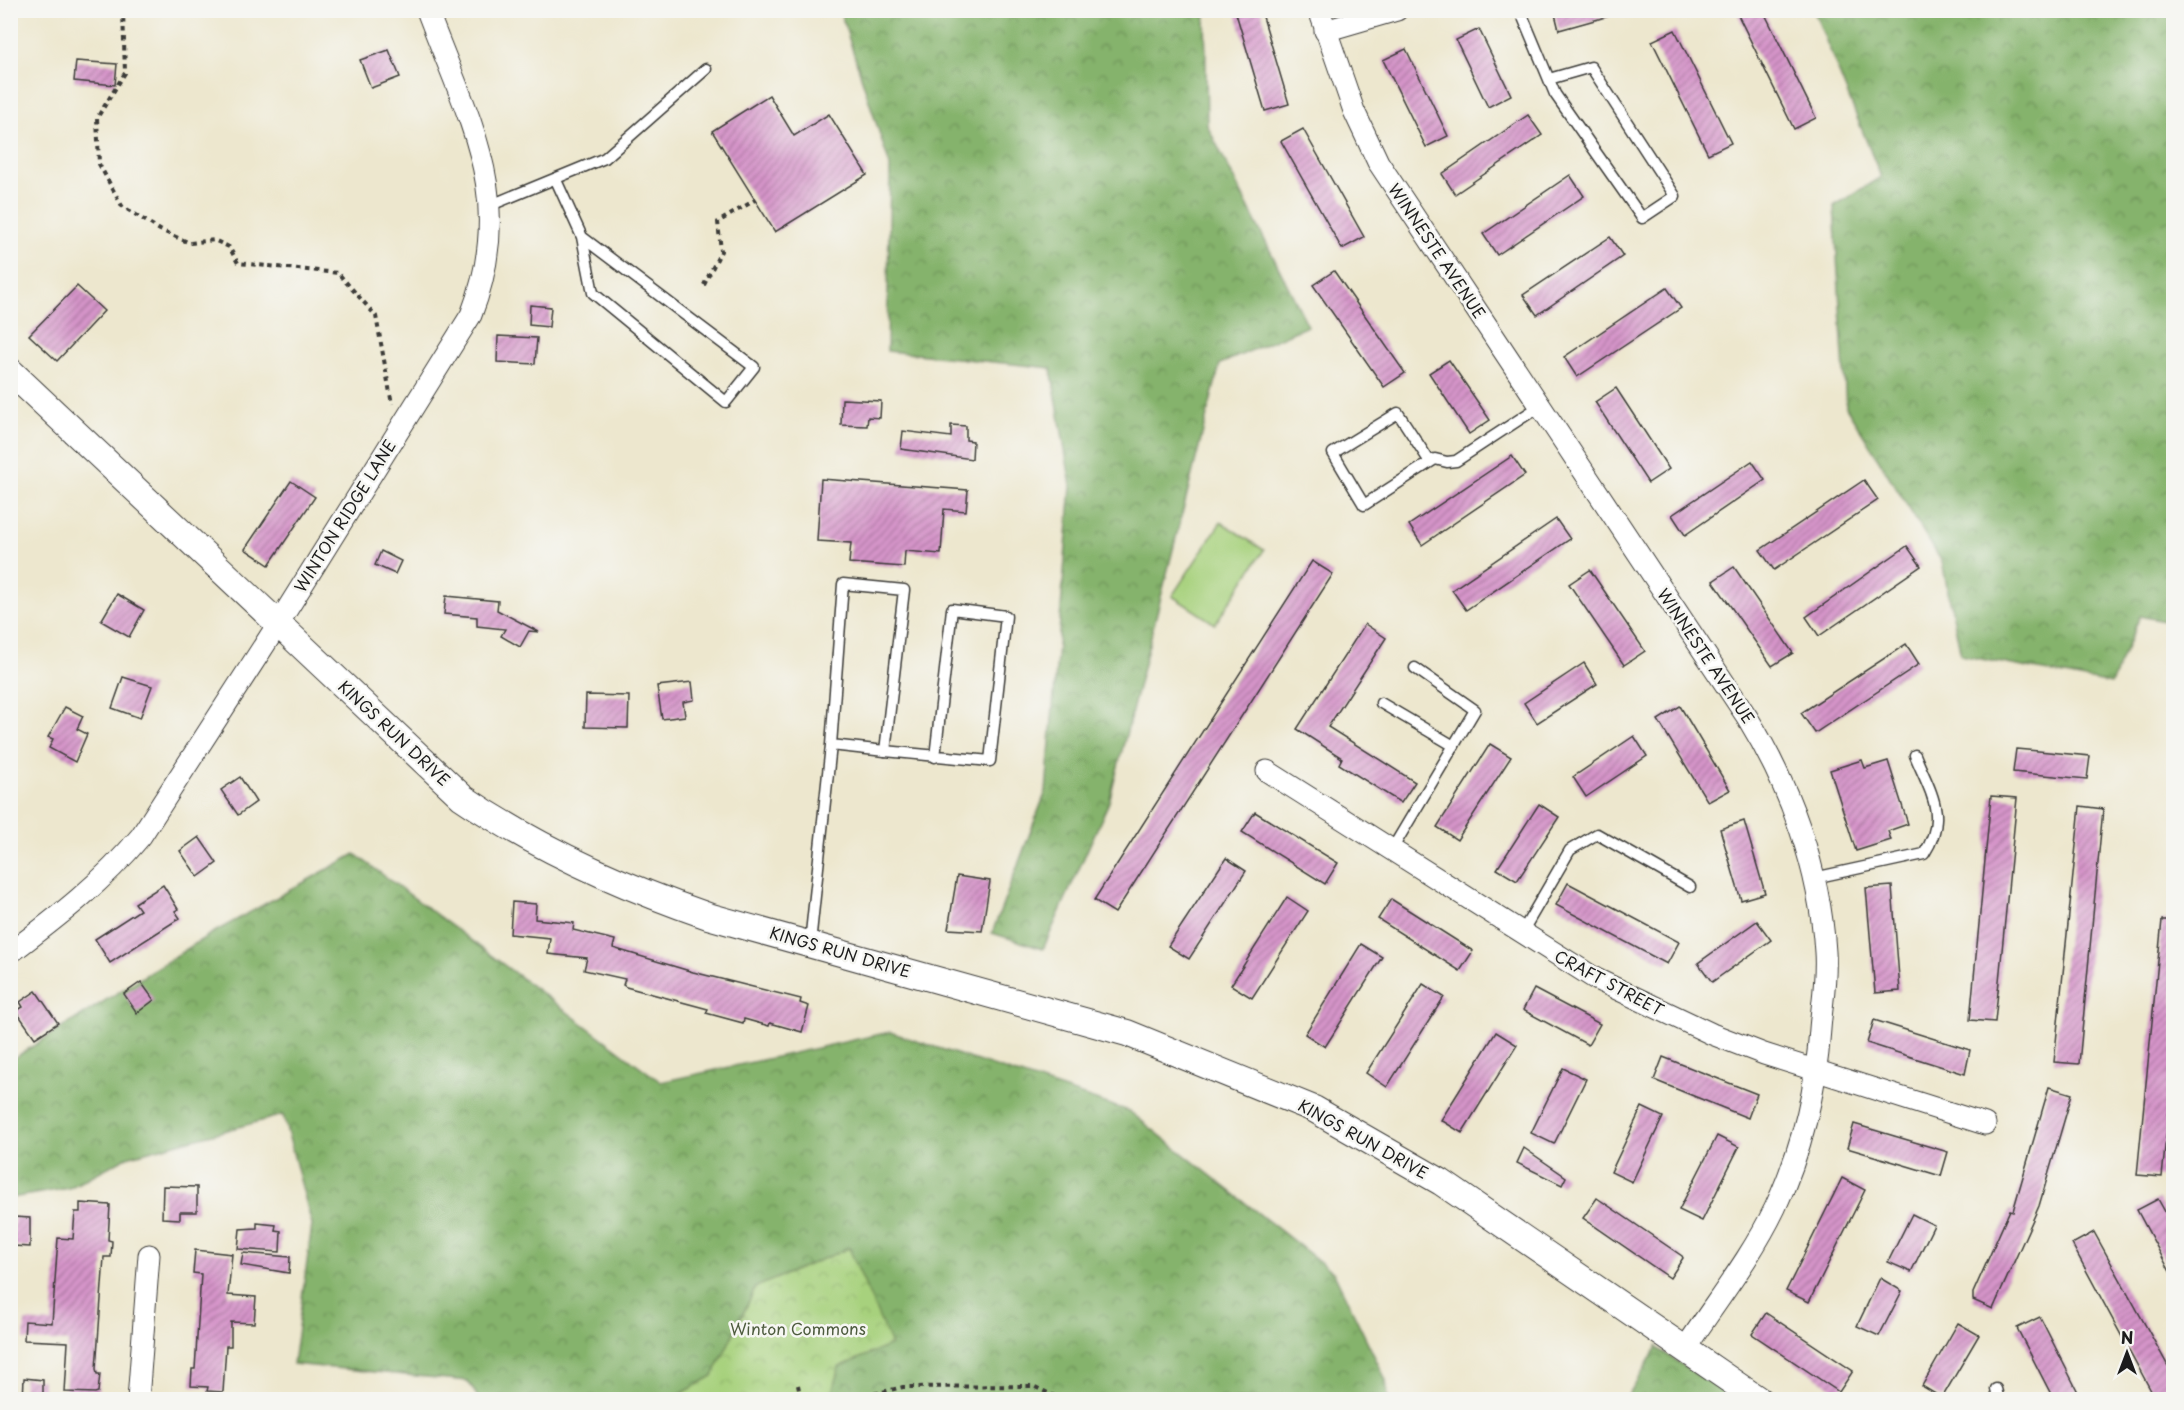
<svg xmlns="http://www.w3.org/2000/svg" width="2184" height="1410" viewBox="0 0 2184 1410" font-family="'Playpen Sans',sans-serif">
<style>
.green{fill:#a7d17d;stroke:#62764c;stroke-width:1.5}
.forest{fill:url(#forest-crowns);stroke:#506844;stroke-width:1.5}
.park{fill:url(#park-crowns);stroke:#62764c;stroke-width:1.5}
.building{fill:url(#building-hatch)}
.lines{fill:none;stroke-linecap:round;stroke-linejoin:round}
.service-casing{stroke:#3b3a37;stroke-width:13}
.minor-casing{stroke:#3b3a37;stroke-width:23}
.tertiary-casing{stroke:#3b3a37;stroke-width:28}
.path{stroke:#3b3a37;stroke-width:4;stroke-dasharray:4.5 4.5;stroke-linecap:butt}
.service{stroke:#fff;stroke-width:10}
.minor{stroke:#fff;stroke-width:21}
.tertiary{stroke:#fff;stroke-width:26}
.labels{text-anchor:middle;stroke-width:5;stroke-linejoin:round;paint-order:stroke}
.street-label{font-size:16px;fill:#1c1c1c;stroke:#f6f6f2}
.park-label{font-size:16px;fill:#4d5b3e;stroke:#f6f6f2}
</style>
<defs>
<pattern id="forest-crowns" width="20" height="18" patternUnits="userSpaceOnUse" patternTransform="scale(1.5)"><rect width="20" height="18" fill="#85b36c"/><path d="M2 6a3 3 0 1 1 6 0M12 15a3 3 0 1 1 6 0" fill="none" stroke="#6c9158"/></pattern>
<pattern id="park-crowns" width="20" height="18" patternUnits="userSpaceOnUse" patternTransform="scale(1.5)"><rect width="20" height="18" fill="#a7d17d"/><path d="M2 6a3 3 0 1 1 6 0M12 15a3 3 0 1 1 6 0" fill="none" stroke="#8fb36b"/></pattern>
<pattern id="building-hatch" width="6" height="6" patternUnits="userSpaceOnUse" patternTransform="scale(1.5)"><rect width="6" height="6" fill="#d594c9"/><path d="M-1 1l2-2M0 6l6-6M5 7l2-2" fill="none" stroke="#ac78a2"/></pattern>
</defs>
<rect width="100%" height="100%" fill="#f6f6f2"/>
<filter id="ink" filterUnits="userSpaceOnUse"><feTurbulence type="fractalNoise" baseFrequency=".0167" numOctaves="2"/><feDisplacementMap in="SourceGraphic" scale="12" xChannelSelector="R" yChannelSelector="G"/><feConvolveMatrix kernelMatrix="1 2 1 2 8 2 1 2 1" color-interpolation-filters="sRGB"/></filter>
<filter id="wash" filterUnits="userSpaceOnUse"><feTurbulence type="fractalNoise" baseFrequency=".008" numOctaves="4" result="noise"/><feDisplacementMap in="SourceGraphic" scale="24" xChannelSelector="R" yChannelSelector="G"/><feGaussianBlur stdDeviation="1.35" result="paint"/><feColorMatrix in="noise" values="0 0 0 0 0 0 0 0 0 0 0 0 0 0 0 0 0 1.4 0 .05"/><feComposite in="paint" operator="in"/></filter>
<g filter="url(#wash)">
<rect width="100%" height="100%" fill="#ede7ce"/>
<polygon class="green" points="1221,522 1264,550 1215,624 1172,596"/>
<g class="forest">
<polygon points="840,11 1205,11 1207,125 1308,326 1220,364 1109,802 1043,949 992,933 1046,791 1071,486 1051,368 887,351 890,166"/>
<polygon points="1814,11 2173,11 2173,623 2140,616 2111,684 1961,655 1942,562 1846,407 1834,206 1881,177"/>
<polygon points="355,854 661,1082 890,1032 1129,1111 1334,1273 1386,1380 1388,1399 830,1399 839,1367 756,1287 713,1376 672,1399 479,1399 468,1381 293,1364 312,1225 283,1115 127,1157 69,1188 11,1198 11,1060 209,935"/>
<polygon points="1657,1347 1657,1348 1734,1399 1626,1399"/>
</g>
<polygon class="park" points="849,1248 891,1345 839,1367 830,1399 672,1399 713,1376 756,1287"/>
<g id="blocks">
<g class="building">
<polygon points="1235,10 1261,10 1289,104 1265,111"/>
<polygon points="1554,10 1613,10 1613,15 1559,30"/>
<polygon points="1747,10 1763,10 1816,118 1794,129 1738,15"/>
<polygon points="1479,29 1511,95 1488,107 1456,40"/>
<polygon points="1675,30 1731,143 1708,154 1652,41"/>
<polygon points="1406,49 1448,136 1426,147 1383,60"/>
<polygon points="389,50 400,77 371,88 360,60"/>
<polygon points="76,61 117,64 115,85 74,81"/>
<polygon points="769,95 794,136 829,114 867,175 775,232 712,131"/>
<polygon points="1528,115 1542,135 1455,194 1442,174"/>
<polygon points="1303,129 1364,237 1342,249 1281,141"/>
<polygon points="1570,175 1584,196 1497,255 1483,234"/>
<polygon points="1610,237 1623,256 1537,315 1523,295"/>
<polygon points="1334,271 1405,373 1384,387 1313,285"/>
<polygon points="77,286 104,311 57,361 29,335"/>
<polygon points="1667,288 1681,308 1577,377 1564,357"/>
<polygon points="530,305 551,307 549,327 529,325"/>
<polygon points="498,336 537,338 535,364 497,362"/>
<polygon points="1449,360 1490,420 1469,434 1429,373"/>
<polygon points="1616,388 1669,469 1648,483 1595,402"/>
<polygon points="842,399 881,401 880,418 868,417 867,426 841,425"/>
<polygon points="951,425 966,426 966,440 973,441 972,459 901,449 903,431 951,437"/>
<polygon points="1512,456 1525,475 1422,545 1409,525"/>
<polygon points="1752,461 1765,480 1685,535 1672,515"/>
<polygon points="821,479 968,490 966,511 944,509 941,554 905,551 904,567 849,563 851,543 817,541"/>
<polygon points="1864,480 1878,500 1774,570 1760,550"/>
<polygon points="291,481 315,497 269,565 245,549"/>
<polygon points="1556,519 1570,539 1466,610 1452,590"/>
<polygon points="1907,546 1921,566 1819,636 1806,617"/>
<polygon points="381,551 401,561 395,574 375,565"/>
<polygon points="1312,561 1333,574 1115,913 1094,900"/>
<polygon points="1734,567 1793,653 1772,666 1713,581"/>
<polygon points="1590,570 1645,651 1624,665 1569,584"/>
<polygon points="117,594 144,610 129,637 101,621"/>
<polygon points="446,596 498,601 497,610 539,632 529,631 520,647 501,636 505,629 477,626 477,617 444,614"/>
<polygon points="1365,624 1386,638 1328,727 1415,782 1401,803 1339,764 1342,758 1297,729"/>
<polygon points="1906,644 1919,664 1815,733 1801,713"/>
<polygon points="1584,663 1597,684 1537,723 1524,703"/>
<polygon points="123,677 152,686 140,718 112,708"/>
<polygon points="692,682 694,700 683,702 685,716 662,719 657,686"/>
<polygon points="586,695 629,696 628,728 585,727"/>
<polygon points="1680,706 1730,790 1708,802 1658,720"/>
<polygon points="65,707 83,716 77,729 87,734 75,762 49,748 53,739 48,737"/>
<polygon points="1634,736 1647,756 1586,797 1573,777"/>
<polygon points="1490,744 1511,757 1457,840 1437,827"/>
<polygon points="2016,749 2090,756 2087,779 2013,772"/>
<polygon points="1862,760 1865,768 1888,761 1908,824 1888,831 1891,840 1856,851 1830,770"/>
<polygon points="240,777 256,802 238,815 221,790"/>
<polygon points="1991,796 2017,798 1995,1022 1970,1020"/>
<polygon points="1539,804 1559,817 1517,881 1497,869"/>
<polygon points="2080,806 2103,809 2079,1064 2054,1062"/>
<polygon points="1255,812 1338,863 1325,884 1242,832"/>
<polygon points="1744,821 1765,893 1741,900 1720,829"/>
<polygon points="199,837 217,863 198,877 180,851"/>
<polygon points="1226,858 1246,871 1189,959 1168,946"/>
<polygon points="957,876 990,881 982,931 948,929"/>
<polygon points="1568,883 1679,942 1667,964 1556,905"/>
<polygon points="163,885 178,909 175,911 180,918 110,963 95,939 140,910 135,903"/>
<polygon points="1892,886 1900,991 1875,993 1866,888"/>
<polygon points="1287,897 1308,911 1252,998 1231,985"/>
<polygon points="1391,899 1473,951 1460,971 1378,919"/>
<polygon points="512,902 536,904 535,919 574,923 573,930 615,940 613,948 693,972 801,999 800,1003 809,1006 802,1032 770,1023 769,1026 744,1019 743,1023 706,1013 708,1009 626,987 623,985 625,979 584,970 587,958 548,954 550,938 510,934"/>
<polygon points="2162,920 2174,920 2174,1059 2162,1177 2137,1175"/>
<polygon points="1757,921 1771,940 1712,982 1698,963"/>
<polygon points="1361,944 1382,957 1325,1047 1305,1034"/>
<polygon points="141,982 154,1000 137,1013 124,994"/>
<polygon points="1423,984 1444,997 1387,1087 1366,1073"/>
<polygon points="1534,989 1600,1024 1588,1045 1523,1010"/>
<polygon points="36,991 58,1023 35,1038 16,1011 23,1007 20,1002"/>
<polygon points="1874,1020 1970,1050 1965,1074 1867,1043"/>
<polygon points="1496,1032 1517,1045 1462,1133 1441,1120"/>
<polygon points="1663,1057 1757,1094 1748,1118 1654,1080"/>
<polygon points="1563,1068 1586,1079 1554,1144 1531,1133"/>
<polygon points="2049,1087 2072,1094 2039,1206 1993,1309 1973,1300 1973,1293 2010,1210 2013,1211"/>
<polygon points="1642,1107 1663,1117 1632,1182 1611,1172"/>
<polygon points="1854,1124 1948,1152 1941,1176 1847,1148"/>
<polygon points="1717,1136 1739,1147 1702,1221 1679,1210"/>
<polygon points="1524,1148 1566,1177 1562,1185 1517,1163"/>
<polygon points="1842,1178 1865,1190 1809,1302 1786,1291"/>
<polygon points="163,1186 197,1187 197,1212 180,1212 180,1219 162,1218"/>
<polygon points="1597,1198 1682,1256 1683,1258 1670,1278 1583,1218"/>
<polygon points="2158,1199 2174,1228 2174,1279 2137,1210"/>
<polygon points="80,1203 110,1205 108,1240 112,1241 111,1257 104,1257 96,1369 97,1374 100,1374 98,1392 95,1393 65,1392 68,1342 24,1340 25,1321 52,1323 58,1238 73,1239 75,1212 80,1212"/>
<polygon points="1912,1214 1934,1225 1911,1272 1888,1262"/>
<polygon points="14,1217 30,1218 30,1247 13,1246"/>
<polygon points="257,1223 276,1225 275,1230 281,1231 280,1252 238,1249 240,1229 257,1228"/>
<polygon points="2094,1232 2168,1366 2174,1363 2174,1393 2160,1400 2156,1400 2072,1244"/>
<polygon points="195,1250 232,1254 228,1295 256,1297 254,1323 231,1322 231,1346 226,1346 223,1392 207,1391 208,1387 191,1386 192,1369 195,1369 201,1274 193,1273"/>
<polygon points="243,1253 290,1257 289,1273 241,1265"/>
<polygon points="1880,1278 1902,1291 1879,1336 1857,1326"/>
<polygon points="1766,1313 1853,1371 1839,1392 1752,1334"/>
<polygon points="2040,1317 2082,1400 2054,1400 2017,1328"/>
<polygon points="1958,1323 1979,1335 1942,1398 1922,1386"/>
<polygon points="24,1378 43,1380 43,1400 23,1400"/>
</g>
</g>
</g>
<g filter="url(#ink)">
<use href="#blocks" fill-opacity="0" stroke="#3b3a37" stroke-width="1.5"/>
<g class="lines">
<defs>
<g id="service">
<polyline points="1520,10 1555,94 1642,218 1675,196 1591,67 1549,79"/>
<polyline points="556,180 582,237 754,367 726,402 593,293 582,237"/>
<polyline points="491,205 605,158 706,69"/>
<polyline points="1430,462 1398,413 1333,453 1364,505 1435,459 1447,462 1456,461 1540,406"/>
<polyline points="1381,703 1454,746"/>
<polyline points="885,751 990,761 1006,616 952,609 935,757"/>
<polyline points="1391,851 1475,710 1415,668"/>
<path d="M1814,878L1924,854C1949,816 1930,792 1915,755"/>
<polyline points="1521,934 1570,850 1597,834 1690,887"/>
<polyline points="810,943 831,745 843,584 904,590 885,751 831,745"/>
<polyline points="1996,1389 1999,1400"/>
</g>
<g id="minor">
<path d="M1319,10L1354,111L1378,162L1747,717C1790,787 1820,869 1825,952C1827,978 1822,1003 1820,1029C1816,1092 1802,1150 1775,1208C1751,1258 1715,1303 1685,1349"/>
<polyline points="1325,31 1397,10"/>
<polyline points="1267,771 1596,979 1712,1034 1764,1054 1985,1124"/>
<path d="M10,953C58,917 103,882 141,836L278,624L471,315C517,197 468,120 427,10"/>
<polyline points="138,1400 149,1255"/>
</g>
<path id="tertiary" d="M10,371L462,797C538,849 621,886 708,916L1127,1033L1314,1109L1441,1182L1759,1400"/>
</defs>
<use href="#service" class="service-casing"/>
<use href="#minor" class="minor-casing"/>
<use href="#tertiary" class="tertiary-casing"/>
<g class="path">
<polyline points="123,10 125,73 97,118 99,164 122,206 160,230 190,243 214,240 229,247 238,263 338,273 376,316 392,404"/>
<polyline points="704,285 721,251 718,222 755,200"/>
<polyline points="798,1385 801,1400"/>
<polyline points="848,1400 903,1387 1033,1386 1063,1400"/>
</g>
<use href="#service" class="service"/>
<use href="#minor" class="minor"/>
<use href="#tertiary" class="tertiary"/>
</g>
</g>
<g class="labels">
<g class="street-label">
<text transform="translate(1437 251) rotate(56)" y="6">WINNESTE AVENUE</text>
<text transform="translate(345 516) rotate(-58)" y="6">WINTON RIDGE LANE</text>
<text transform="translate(1706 656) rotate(56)" y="6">WINNESTE AVENUE</text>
<text transform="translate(394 733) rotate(43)" y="6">KINGS RUN DRIVE</text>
<text transform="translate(840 952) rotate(16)" y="6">KINGS RUN DRIVE</text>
<text transform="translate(1609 983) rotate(28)" y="6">CRAFT STREET</text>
<text transform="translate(1363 1139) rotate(29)" y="6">KINGS RUN DRIVE</text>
</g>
<g class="park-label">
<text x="798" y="1335">Winton Commons</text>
</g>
</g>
<rect width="2184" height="1410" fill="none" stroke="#f6f6f2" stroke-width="36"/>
<g transform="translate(2127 1353)" stroke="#f6f6f2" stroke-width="4.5" paint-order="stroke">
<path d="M0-4.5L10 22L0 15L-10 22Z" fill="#1c1c1c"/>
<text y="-9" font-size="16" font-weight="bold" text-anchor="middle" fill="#1c1c1c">N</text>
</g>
</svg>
